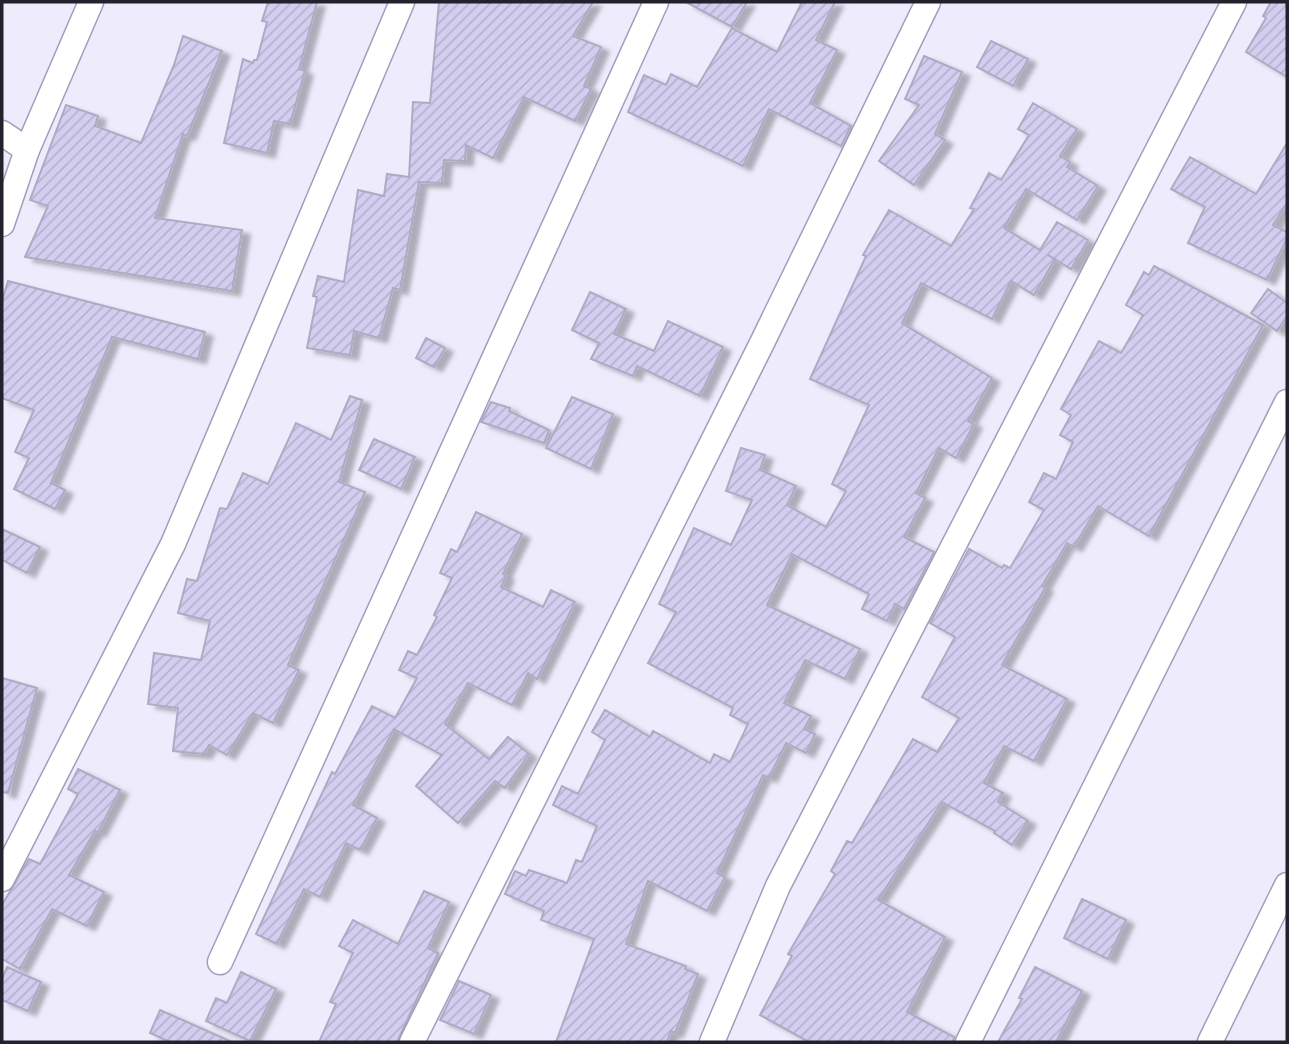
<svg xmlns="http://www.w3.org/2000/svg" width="1289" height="1044" viewBox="0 0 1289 1044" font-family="Commissioner,sans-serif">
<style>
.building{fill:url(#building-hatch);stroke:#aeaac4;stroke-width:2;filter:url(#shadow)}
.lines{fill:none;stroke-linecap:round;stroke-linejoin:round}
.minor-casing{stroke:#a29eb9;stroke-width:27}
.minor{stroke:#fff;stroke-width:24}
</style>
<defs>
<pattern id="building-hatch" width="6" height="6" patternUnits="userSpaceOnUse" patternTransform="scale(1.75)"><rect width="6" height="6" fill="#d3cef0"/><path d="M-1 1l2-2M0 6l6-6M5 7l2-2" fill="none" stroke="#b5b1ce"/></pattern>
<filter id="shadow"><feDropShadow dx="8" dy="4.5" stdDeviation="2" flood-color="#0004"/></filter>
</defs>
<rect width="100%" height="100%" fill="#eeebfc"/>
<g class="building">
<polygon points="268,2 317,2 299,69 305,71 290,124 274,121 267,153 224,143 243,59 253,63 254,60 257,60 267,22 262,21"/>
<polygon points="439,2 593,2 573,36 601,47 584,86 591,89 575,121 524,97 493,158 466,145 465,161 444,160 442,183 419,182 400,290 393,288 379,338 354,331 350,355 307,348 317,297 313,296 318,276 344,282 358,190 384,196 387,174 409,177 413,102 430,103"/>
<polygon points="686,2 747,2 732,27"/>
<polygon points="802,2 835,2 816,40 837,50 810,103 851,126 841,146 769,109 743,166 628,112 644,75 666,85 671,74 697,87 732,28 777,52"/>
<polygon points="1271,2 1287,2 1287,77 1246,52 1266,18 1263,16"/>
<polygon points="183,36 222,51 187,136 183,134 155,218 242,230 232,291 25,257 48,206 30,200 66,105 98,116 95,126 141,143 174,65"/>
<polygon points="991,41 1028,59 1013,86 977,67"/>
<polygon points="924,56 962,72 935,134 945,140 914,185 879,161 919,105 905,99"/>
<polygon points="1033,103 1077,129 1060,156 1070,162 1067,167 1098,186 1077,220 1026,189 1004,228 1040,250 1057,222 1088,240 1071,269 1048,255 1055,259 1034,295 1011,281 992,319 921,283 902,323 992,378 968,421 974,424 956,458 939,448 916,493 925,498 904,537 934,552 904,609 895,604 887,621 862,609 869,594 792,554 767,605 860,649 845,679 805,660 784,703 811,716 804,729 815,734 806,753 786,743 769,778 763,775 717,873 725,877 707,911 648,881 626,944 686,966 685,969 698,974 675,1033 671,1031 667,1042 556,1042 594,939 541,920 544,911 505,894 515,871 526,876 529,870 567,883 576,860 582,862 597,826 553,805 562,786 578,794 605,740 592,732 605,710 650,737 653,731 710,763 714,754 730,762 748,724 730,715 733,708 648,663 676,612 659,604 694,528 731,545 752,500 726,491 741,448 765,455 760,470 796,486 787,505 826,527 846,491 832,484 869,405 810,379 866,256 863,255 889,210 951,246 974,209 970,208 989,173 1001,180 1029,135 1018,129"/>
<polygon points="1287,143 1287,203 1273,225 1287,232 1287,238 1267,280 1188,243 1205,207 1171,189 1190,157 1256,194"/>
<polygon points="1154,266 1263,325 1149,536 1098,506 1074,547 1067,543 1042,586 1045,588 1002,665 1067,699 1034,761 1004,746 984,783 1003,793 998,802 1028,821 1012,845 994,833 995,831 942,802 878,900 945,937 907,1012 954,1037 953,1042 809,1042 760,1015 792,956 788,954 835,874 831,871 847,841 852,843 913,739 937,752 959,718 922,697 955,637 930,623 969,549 1002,568 1004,565 1010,568 1044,510 1029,502 1044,473 1056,479 1073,442 1060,435 1071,415 1061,409 1099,341 1121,353 1143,315 1126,305 1144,272 1149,275"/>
<polygon points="8,281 205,332 198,359 112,337 51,483 65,490 55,509 14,489 29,458 15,452 34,410 2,398 2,301"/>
<polygon points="1268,289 1287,303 1287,316 1277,331 1251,313"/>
<polygon points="590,292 626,309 614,334 654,351 668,321 723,347 700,396 637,366 633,376 591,359 599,343 572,330"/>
<polygon points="426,338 445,348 434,367 416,358"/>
<polygon points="350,396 362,400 339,482 365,492 288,665 299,670 273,723 253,713 227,755 209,745 204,754 173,751 178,708 148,704 154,653 201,660 210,621 178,613 187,579 197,581 220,508 227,509 243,473 268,484 296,423 331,440"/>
<polygon points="572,397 613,414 591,469 546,448"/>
<polygon points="491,402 510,408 509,411 549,430 544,443 481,422"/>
<polygon points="374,439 415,457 401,489 359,470"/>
<polygon points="476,512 522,534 503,574 506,576 501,587 543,607 551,590 575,602 537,679 528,673 512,705 468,683 445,724 489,759 508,737 529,754 505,788 495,781 458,823 416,786 442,755 394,729 353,805 377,818 360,850 346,843 320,897 304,889 277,944 256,934 332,772 335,774 372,706 395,718 417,678 399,670 408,651 417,655 437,617 434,615 452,578 440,573 451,549 457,552"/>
<polygon points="2,529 40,547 27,573 2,560"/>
<polygon points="2,678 37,688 8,793 2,792"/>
<polygon points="78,769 120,790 98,832 95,831 69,875 104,892 87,926 52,909 20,969 2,959 2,905 29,859 40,864 78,794 68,789"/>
<polygon points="424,891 449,902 428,948 438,953 397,1042 319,1042 336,1004 330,1002 353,953 339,946 353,920 398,944"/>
<polygon points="1082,899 1126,920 1108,959 1064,938"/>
<polygon points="7,967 41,982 28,1011 2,1000 2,979"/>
<polygon points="1035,967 1082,991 1056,1042 998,1042 1022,999 1019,998"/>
<polygon points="241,972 276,989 250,1041 206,1021 216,998 227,1003"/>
<polygon points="459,981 491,995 474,1034 440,1020"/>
<polygon points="160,1010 232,1042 170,1042 150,1033"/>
</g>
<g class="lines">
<defs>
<g id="minor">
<polyline points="2,133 27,150"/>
<polyline points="2,224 27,150 91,2"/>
<polyline points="2,879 173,544 402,2"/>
<polyline points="220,962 656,2"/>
<polyline points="412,1042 762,343 928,2"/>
<polyline points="712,1042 778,886 1234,2"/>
<polyline points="968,1042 1287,402"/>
<polyline points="1210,1042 1287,885"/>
</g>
</defs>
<use href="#minor" class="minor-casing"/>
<use href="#minor" class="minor"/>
</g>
<rect width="1289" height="1044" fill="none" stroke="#23212b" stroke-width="7"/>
</svg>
